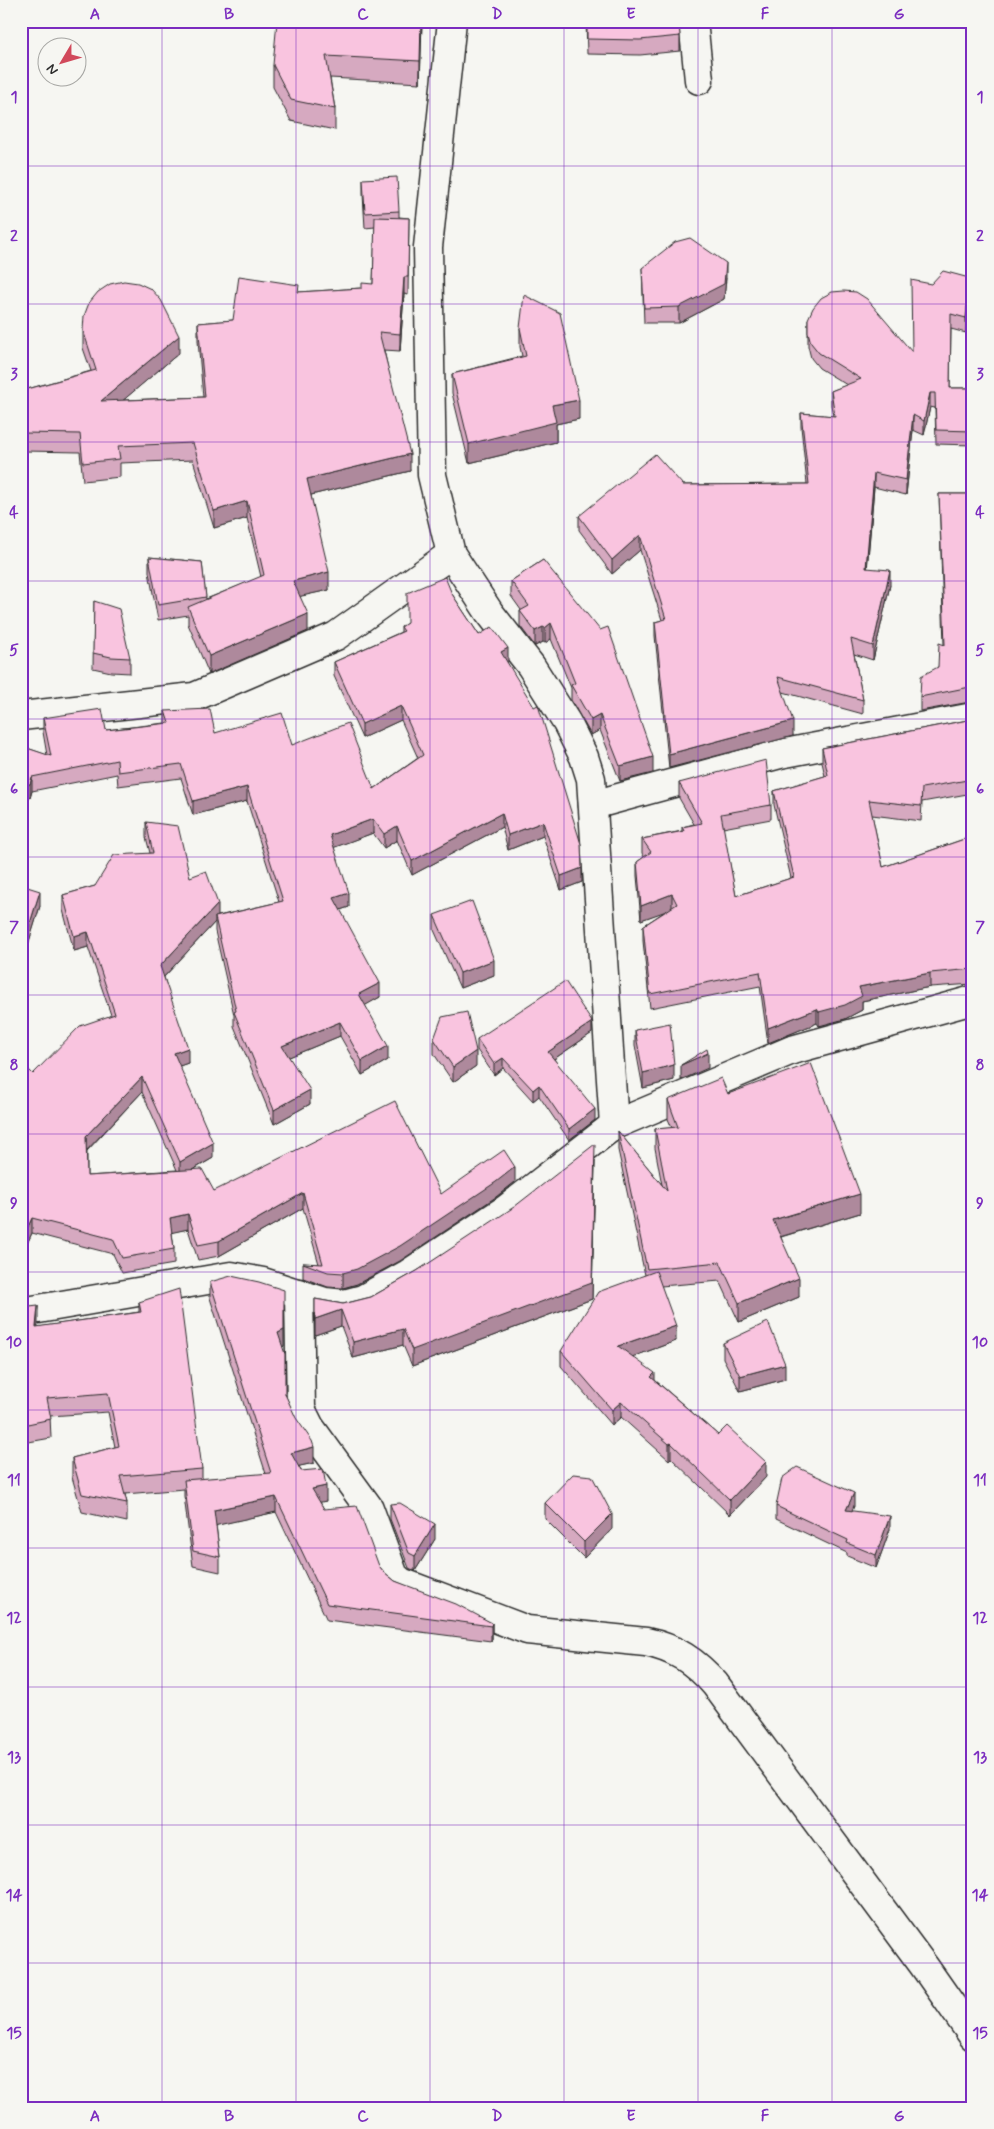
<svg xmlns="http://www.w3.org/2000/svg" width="994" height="2129" viewBox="0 0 994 2129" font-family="Mynerve,sans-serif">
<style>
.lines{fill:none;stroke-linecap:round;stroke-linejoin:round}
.minor-casing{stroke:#2b2b2b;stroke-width:31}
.minor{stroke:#f6f6f2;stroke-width:28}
.wall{fill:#d6a9c0;stroke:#2b2b2b;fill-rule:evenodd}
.shaded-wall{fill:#ae899c;stroke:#2b2b2b}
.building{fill:#f9c4df;stroke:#2b2b2b}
.grid{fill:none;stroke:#7b2cbf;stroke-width:1;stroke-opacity:0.55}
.neatline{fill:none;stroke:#7b2cbf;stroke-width:2}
.grid-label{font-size:16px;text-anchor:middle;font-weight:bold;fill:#7b2cbf}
</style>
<rect width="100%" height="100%" fill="#f6f6f2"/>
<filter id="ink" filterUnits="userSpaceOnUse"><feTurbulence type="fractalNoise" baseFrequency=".02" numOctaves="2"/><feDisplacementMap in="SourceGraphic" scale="10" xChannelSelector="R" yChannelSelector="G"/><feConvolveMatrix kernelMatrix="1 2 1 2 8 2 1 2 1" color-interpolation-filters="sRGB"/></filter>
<g filter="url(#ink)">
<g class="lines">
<defs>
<g id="minor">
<polyline points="452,21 428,247 432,475 451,554 489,612 531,666 567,723 584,757 591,779 614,1125"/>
<polyline points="693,21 699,80"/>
<polyline points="21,716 194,697 336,636 451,554"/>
<polyline points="593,805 780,754 973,717"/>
<path d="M299,1293L301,1409L310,1427L369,1508L394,1576L401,1582L527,1630L646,1642C675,1648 695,1661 715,1684L924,1966L973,2036"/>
<polyline points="21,1312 231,1276 263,1282 325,1302 344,1304 363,1299 408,1274 505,1210 614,1125 792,1050 973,1000"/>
</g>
</defs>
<use href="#minor" class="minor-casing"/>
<use href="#minor" class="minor"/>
</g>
<g class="wall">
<polygon points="422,21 420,83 330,78 335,109 335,130 291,121 273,87 273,65"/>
<polygon points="586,21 680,36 680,51 640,55 587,54"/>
<polygon points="363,179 399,211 399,217 409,218 408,295 404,294 400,351 384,350 410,471 311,495 329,590 300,596 308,631 209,674 188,624 188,615 158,620 149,572 149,557 202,562 206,599 261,577 247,518 214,528 193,460 120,463 120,477 83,481 80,452 24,451 24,390 91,371 83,348 83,330 179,353 123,400 203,397 198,341 198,323 233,320 299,292 362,288 373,284 375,227 365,228 363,194"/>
<polygon points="642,268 726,278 724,299 679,323 644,323"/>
<polygon points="973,280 973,321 967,320 966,333 951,329 950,388 973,388 973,445 936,444 935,408 930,407 924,435 913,430 906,495 874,487 867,568 890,585 873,660 854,654 863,700 863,714 783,692 793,736 669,768 655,636 655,622 662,620 640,550 612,574 579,530 579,516 683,485 807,484 801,427 801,413 833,416 831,405 831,391 847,385 819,368 811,358 808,346 808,319 912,352 931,284"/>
<polygon points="520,328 579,419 556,424 556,442 469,463 452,393 452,374 522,356 520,347"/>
<polygon points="939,494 973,494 973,702 970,702 920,711 920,697 938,667 944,645"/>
<polygon points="543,560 653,773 620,781 600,730 591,735 571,700 571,688 551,639 545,643 543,642 535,646 520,626 520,611 521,610 511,596 511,581"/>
<path d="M452,594L479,635L508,662L507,663L582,882L561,890L543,836L508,850L502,827L412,875L397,840L384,848L373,833L334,847L349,907L340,910L380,997L365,1005L388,1060L362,1075L340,1036L289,1057L310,1104L274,1124L234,1026V1015L215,931V922L164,977L188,1063L179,1066L213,1158L193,1170L214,1191L441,1194L515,1182L496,1197L400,1261L357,1284L343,1288L328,1287L303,1278V1263L319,1264L303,1208L219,1256L198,1260L188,1229L172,1232L174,1249V1264L122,1273L113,1254L32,1233L24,1250L21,1249V1073L33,1074L111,1015L88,947L74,951L63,910V895L95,886L150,853L146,837V822L190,877L218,916L279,902L247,801L193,815L181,778L118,786L117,774L32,791L30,798L21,799V746L47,755L43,732V718L106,730L165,723V711L215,733L292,745L374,789L418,758L401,720L362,738L334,676V662L401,632V627ZM142,1092L177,1170L87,1176V1151Z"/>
<polygon points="94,601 130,658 130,673 111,672 93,668"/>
<polygon points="973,719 973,793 922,802 921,821 872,815 883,867 973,836 973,984 930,987 862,1001 862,1010 845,1019 819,1026 817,1023 768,1043 760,986 650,1008 643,941 643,926 667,910 641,920 637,876 637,862 644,857 642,853 642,839 682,831 682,827 694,824 679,798 679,783 771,805 771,819 723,828 736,896 791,878 774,805 774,791 825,776 822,762 822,748"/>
<polygon points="21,885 40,906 22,964 21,964"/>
<polygon points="434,915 494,975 460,988 434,930"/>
<polygon points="635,1030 674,1080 643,1088 635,1045"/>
<polygon points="592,1033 554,1059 595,1120 569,1140 539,1096 533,1101 503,1068 494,1075 477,1050 477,1039"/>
<polygon points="434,1039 476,1066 453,1082 434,1054"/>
<polygon points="728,1094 860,1213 781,1237 799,1297 739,1322 720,1281 661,1286 676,1341 632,1357 655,1380 766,1477 730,1515 671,1458 669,1460 621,1417 612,1425 561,1366 561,1351 645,1275 618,1150 618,1131 662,1185 655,1148 655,1129 672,1128 668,1119 668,1100"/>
<polygon points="595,1160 592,1299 412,1366 403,1345 353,1358 341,1326 315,1335 315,1299 343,1304 371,1297 417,1271"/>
<polygon points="210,1282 284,1346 282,1347 285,1394 314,1463 299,1466 301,1471 326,1501 320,1502 324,1509 379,1566 384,1572 395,1581 492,1623 492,1639 491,1641 327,1620 276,1512 216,1525 220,1557 220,1572 193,1566 184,1496 184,1489 125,1494 127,1503 127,1522 82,1512 72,1477 72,1458 115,1447 108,1412 50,1416 51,1438 23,1443 21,1435 21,1308 23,1309 38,1327 139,1312 139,1302 202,1469 202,1479 266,1474 210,1298"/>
<polygon points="723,1343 785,1379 740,1391 723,1358"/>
<polygon points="545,1503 612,1529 584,1558 545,1519"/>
<polygon points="390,1504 435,1539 415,1571 409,1568 390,1519"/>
<polygon points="776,1506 854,1506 852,1511 890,1529 876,1568 847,1556 847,1553 776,1519"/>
</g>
<g class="shaded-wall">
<polygon points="421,21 422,21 420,83 420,61"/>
<polygon points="726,263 726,278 724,299 679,323 679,307"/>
<polygon points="404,277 404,294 400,351 400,334"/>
<polygon points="967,306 967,320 966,333 966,318"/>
<polygon points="179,336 179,353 101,419 101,401"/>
<polygon points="930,393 930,407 924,435 924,421"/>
<polygon points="579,400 579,419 556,424 556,442 469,463 469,444 552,405"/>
<polygon points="913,415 913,430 906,495 906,480"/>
<polygon points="410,454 410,471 307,496 307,479"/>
<polygon points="874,473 874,487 866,583 866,568"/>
<polygon points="247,501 247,518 214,528 214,511"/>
<polygon points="640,535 640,550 612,574 612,560"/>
<polygon points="890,570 890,585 873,660 873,646"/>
<polygon points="329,572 329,590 293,598 293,581"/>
<polygon points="308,614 308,631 209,674 209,656"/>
<polygon points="551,623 551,639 545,643 545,628"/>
<polygon points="543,627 543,642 535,646 535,631"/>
<polygon points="508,648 508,662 501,666 501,652"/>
<polygon points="401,706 401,720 362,738 362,724"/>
<polygon points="600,715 600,730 591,735 591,720"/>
<polygon points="793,721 793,736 669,768 669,754"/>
<polygon points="653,757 653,773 620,781 620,766"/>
<polygon points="32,777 32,791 30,798 30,784"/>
<polygon points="247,787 247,801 193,815 193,801"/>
<polygon points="502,813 502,827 412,875 412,861"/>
<polygon points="373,819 373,833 330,849 330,835"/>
<polygon points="543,822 543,836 508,850 508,835"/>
<polygon points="397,826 397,840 384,848 384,834"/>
<polygon points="582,868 582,882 561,890 561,876"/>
<polygon points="40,891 40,906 22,964 22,949"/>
<polygon points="349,893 349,907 334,912 334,898"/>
<polygon points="672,894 672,909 641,920 641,906"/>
<polygon points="218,904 218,919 215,917 215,922 160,981 160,966"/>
<polygon points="88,932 88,947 74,951 74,936"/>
<polygon points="494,960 494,975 460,988 460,973"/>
<polygon points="930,973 930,987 862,1001 862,1010 845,1019 819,1026 819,1012 859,987"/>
<polygon points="380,983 380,997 359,1009 359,994"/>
<polygon points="817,1009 817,1023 768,1043 768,1028"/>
<polygon points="340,1022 340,1036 282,1060 282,1046"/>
<polygon points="592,1022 592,1033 548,1063 548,1052"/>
<polygon points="388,1046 388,1060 362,1075 362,1061"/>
<polygon points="188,1048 188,1063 174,1068 174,1053"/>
<polygon points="476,1051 476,1066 453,1082 453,1067"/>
<polygon points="708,1053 708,1068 681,1080 681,1065"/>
<polygon points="503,1058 503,1068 494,1075 494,1064"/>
<polygon points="674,1065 674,1080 643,1088 643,1073"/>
<polygon points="142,1077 142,1092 86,1151 86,1136"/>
<polygon points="539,1085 539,1096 533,1101 533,1090"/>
<polygon points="310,1090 310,1104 274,1124 274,1110"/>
<polygon points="595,1109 595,1120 569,1140 569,1129"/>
<polygon points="213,1143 213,1158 180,1177 180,1162"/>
<polygon points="595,1160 592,1299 412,1366 412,1350"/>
<polygon points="515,1167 515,1182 496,1197 400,1261 357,1284 343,1288 343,1273"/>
<polygon points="303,1193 303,1208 219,1256 219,1241"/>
<polygon points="860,1194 860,1213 773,1239 773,1220"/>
<polygon points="188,1214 188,1229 170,1233 170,1218"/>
<polygon points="32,1218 32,1233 24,1250 24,1235"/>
<polygon points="799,1278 799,1297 739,1322 739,1303"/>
<polygon points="38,1306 38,1325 36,1346 36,1327"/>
<polygon points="341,1310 341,1326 315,1335 315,1319"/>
<polygon points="676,1326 676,1341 618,1362 618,1346"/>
<polygon points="403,1329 403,1345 353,1358 353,1342"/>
<polygon points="284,1330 284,1346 278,1348 278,1333"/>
<polygon points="785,1364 785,1379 740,1391 740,1376"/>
<polygon points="655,1373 655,1388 651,1377"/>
<polygon points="621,1402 621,1417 612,1425 612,1410"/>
<polygon points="671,1443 671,1458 669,1460 669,1444"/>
<polygon points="314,1447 314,1463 291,1468 291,1453"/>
<polygon points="766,1462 766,1477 730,1515 730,1500"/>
<polygon points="326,1486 326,1501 312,1504 312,1489"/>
<polygon points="854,1493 854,1506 846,1523 846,1510"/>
<polygon points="276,1497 276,1512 214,1526 214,1510"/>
<polygon points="612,1514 612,1529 584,1558 584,1542"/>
<polygon points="890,1516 890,1529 876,1568 876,1555"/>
<polygon points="435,1524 435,1539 415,1571 415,1556"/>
<polygon points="492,1623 492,1639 491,1641 491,1626"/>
</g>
<g class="building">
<polygon points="277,21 421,21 420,61 326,56 335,109 291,100 273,65"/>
<polygon points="587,21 679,21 680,36 640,40 587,39"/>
<polygon points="397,177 399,211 365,213 363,179"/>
<polygon points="375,217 409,218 408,277 404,277 400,334 379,332 410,454 307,479 329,572 293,581 308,614 209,656 188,607 264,575 247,501 214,511 193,443 118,446 120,459 83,463 80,434 24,433 24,390 96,370 83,330 84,316 89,303 98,292 110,284 124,281 138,283 151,289 161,300 179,336 101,401 205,397 198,323 233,320 239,276 299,285 298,292 362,288 362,283 373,284"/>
<polygon points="690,238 726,263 724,284 679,307 644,308 642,268 675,242"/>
<polygon points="943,271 973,279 973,306 967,306 966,318 951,314 950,388 973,388 973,431 936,430 935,393 930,393 924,421 913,415 906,480 874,473 866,568 890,570 873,646 851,639 863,700 778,677 793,721 669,754 655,622 666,619 640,535 612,560 579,516 655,454 683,485 809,484 801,413 835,416 831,391 861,379 819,353 811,343 808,332 808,319 813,308 821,298 832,292 844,291 856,292 867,299 912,352 911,280 931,284"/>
<polygon points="524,295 560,313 579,400 552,405 556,422 469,444 452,374 526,356 520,328"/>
<polygon points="939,494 973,494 973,687 970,687 920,697 921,676 938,667 939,643 945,645"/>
<polygon points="149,557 202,562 206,597 158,605"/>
<polygon points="543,560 600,630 608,627 653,757 620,766 600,715 591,720 571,685 575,683 551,623 545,628 543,627 535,631 520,611 529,606 511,581"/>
<polygon points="445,577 452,594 479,635 492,627 508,648 501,652 534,707 538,705 581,844 582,868 561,876 543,822 508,835 502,813 412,861 397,826 384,834 373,819 330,835 349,893 334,898 380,983 359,994 388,1046 362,1061 340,1022 282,1046 310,1090 274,1110 234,1012 236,1011 215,917 283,901 247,787 193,801 181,764 118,772 117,760 32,777 30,784 21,785 21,746 51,756 43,718 102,709 106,730 169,723 165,711 210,709 215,733 282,713 292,745 348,723 374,789 423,755 401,706 362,724 334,662 404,631 401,627 407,623 407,593"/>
<polygon points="94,601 119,609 130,658 111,657 93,653"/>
<polygon points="973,719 973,779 922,788 921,806 869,800 883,867 973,836 973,969 930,973 859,987 862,996 845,1005 819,1012 817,1009 768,1028 760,972 650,994 643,926 677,904 672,894 641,906 637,862 651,852 642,839 684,831 682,827 702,823 679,783 766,760 771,805 721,814 736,896 794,877 774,791 828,775 822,748"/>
<polygon points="146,822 178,826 190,877 206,871 218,904 160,966 188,1048 174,1053 213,1143 180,1162 142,1077 86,1136 87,1176 202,1169 214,1191 395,1101 441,1194 504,1150 515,1167 496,1182 400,1246 357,1269 343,1273 328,1272 303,1263 323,1264 303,1193 219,1241 198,1245 188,1214 170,1218 174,1249 122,1258 113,1239 32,1218 24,1235 21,1234 21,1073 27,1068 33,1074 80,1026 115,1014 88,932 74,936 63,895 95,886 114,855 153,853"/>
<polygon points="21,885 40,891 22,949 21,949"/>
<polygon points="472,901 494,960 460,973 434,915"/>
<polygon points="565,981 592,1022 548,1052 595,1109 569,1129 539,1085 533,1090 503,1058 494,1064 477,1039"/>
<polygon points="467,1012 476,1051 453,1067 434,1039 442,1017"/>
<polygon points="670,1023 674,1065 643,1073 635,1030"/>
<polygon points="707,1049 708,1053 681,1065"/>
<polygon points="811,1063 860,1194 773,1220 799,1278 739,1303 720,1262 647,1269 618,1131 667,1191 655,1129 678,1127 668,1100 721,1078 728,1094"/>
<polygon points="595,1144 592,1283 412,1350 403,1329 353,1342 341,1310 315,1319 315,1299 343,1304 371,1297 417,1271 514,1207"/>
<polygon points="656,1271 676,1326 618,1346 655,1373 651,1377 718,1435 727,1426 766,1462 730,1500 671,1443 669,1444 621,1402 612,1410 561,1351 598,1292"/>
<polygon points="231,1276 259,1282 284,1290 284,1330 278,1333 285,1354 285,1394 296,1418 312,1441 314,1447 291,1453 301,1471 323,1469 326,1486 312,1489 324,1509 357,1506 379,1566 384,1572 395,1581 456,1604 492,1623 491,1626 327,1604 276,1497 214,1510 220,1557 193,1551 184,1480 271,1473 210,1282"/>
<polygon points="179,1289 202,1469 120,1476 127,1503 82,1494 72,1458 119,1446 108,1393 47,1398 51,1419 23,1425 21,1417 21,1308 38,1306 36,1327 141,1312 139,1302"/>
<polygon points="768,1322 785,1364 740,1376 723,1343"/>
<polygon points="797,1467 854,1493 846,1510 890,1516 876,1555 847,1543 848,1540 776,1506 782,1478"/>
<polygon points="573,1474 592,1476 612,1514 584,1542 545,1503"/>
<polygon points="400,1503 435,1524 415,1556 409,1553 390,1504"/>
</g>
</g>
<path class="grid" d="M162,21V2108M296,21V2108M430,21V2108M564,21V2108M698,21V2108M832,21V2108M21,166H973M21,304H973M21,442H973M21,581H973M21,719H973M21,857H973M21,995H973M21,1134H973M21,1272H973M21,1410H973M21,1548H973M21,1687H973M21,1825H973M21,1963H973"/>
<rect width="994" height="2129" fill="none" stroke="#f6f6f2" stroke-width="55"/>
<g transform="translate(62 62) rotate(232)"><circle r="24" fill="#f6f6f2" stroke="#a5a5a2"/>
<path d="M0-4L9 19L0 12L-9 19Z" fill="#d1495b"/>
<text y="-8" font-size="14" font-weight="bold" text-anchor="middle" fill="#2b2b2b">N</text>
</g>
<rect x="28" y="28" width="938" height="2074" class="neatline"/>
<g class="grid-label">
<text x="95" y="19">A</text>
<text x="229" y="19">B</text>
<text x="363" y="19">C</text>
<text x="497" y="19">D</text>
<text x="631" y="19">E</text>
<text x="765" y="19">F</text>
<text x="899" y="19">G</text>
<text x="14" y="102">1</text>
<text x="980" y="102">1</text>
<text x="14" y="241">2</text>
<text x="980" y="241">2</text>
<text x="14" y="379">3</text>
<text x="980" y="379">3</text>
<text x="14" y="517">4</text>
<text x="980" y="517">4</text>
<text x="14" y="655">5</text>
<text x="980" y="655">5</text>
<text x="14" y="794">6</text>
<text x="980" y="794">6</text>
<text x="14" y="932">7</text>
<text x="980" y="932">7</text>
<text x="14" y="1070">8</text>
<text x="980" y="1070">8</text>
<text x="14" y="1208">9</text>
<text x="980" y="1208">9</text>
<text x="14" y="1347">10</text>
<text x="980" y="1347">10</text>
<text x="14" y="1485">11</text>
<text x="980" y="1485">11</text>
<text x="14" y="1623">12</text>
<text x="980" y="1623">12</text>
<text x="14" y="1762">13</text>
<text x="980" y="1762">13</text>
<text x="14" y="1900">14</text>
<text x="980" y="1900">14</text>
<text x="14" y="2038">15</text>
<text x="980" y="2038">15</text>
<text x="95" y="2121">A</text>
<text x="229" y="2121">B</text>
<text x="363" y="2121">C</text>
<text x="497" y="2121">D</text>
<text x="631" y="2121">E</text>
<text x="765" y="2121">F</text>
<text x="899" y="2121">G</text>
</g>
</svg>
